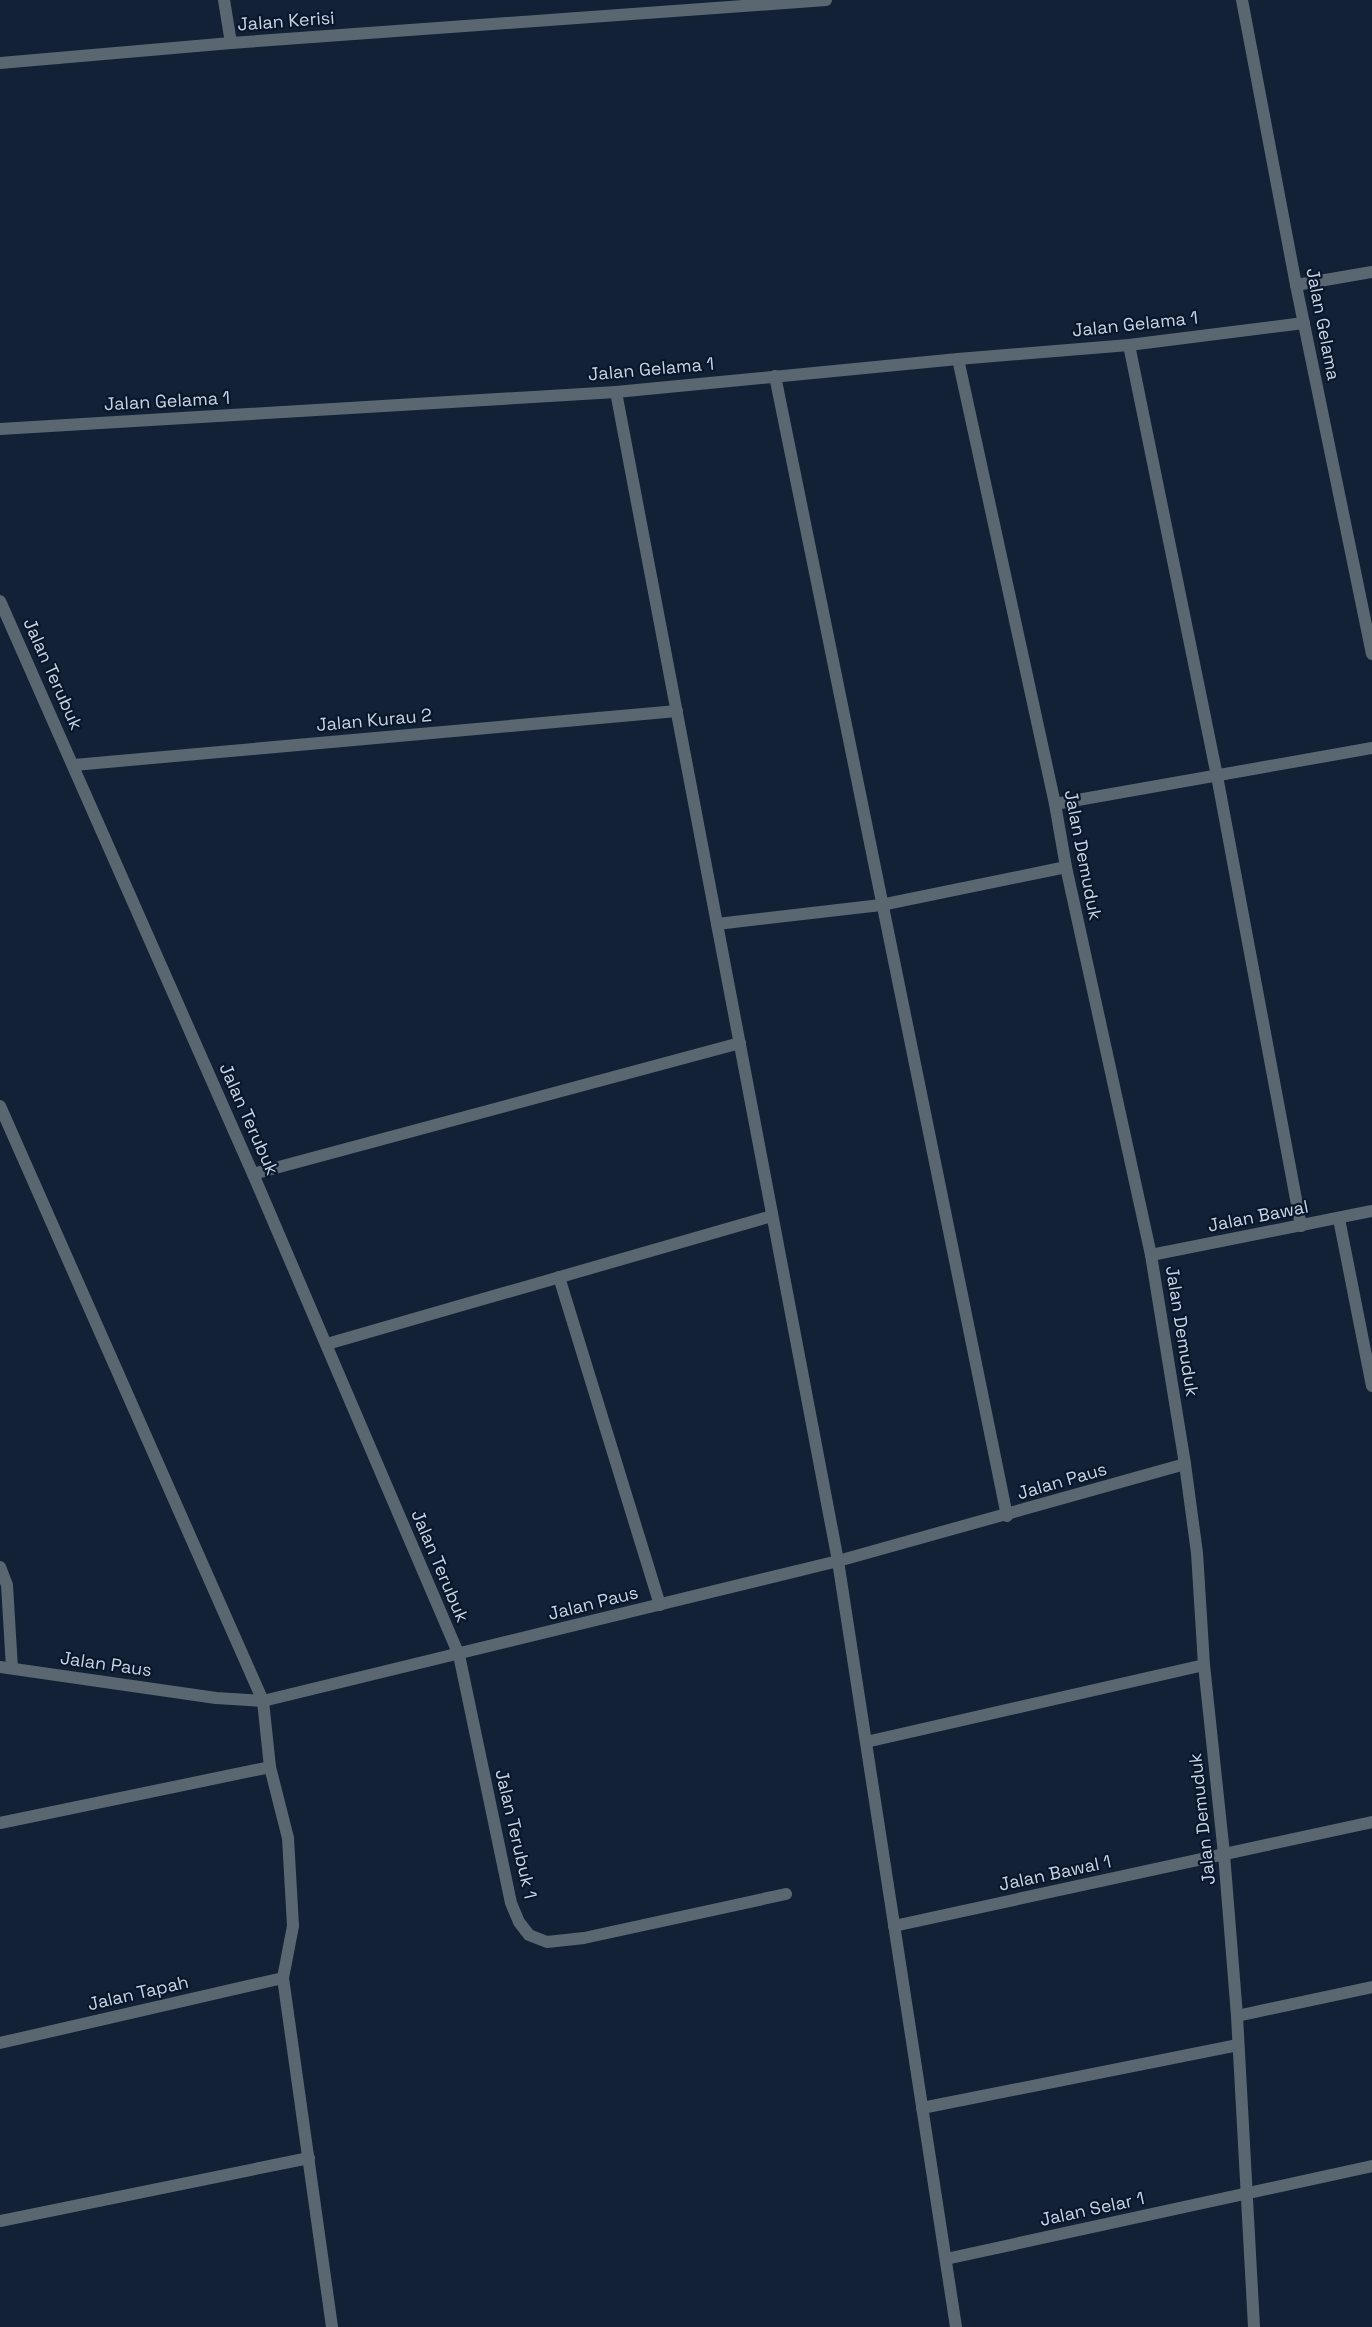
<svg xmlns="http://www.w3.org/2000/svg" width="1372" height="2327" viewBox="0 0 1372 2327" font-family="'Space Grotesk',sans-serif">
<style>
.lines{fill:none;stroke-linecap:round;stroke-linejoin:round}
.lane{stroke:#5b6770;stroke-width:12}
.street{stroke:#5b6770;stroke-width:12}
.labels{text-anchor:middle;stroke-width:4.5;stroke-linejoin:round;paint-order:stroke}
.street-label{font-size:18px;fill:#cad3e2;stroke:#09172c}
</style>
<rect width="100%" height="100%" fill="#122136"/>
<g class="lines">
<g class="lane">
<polyline points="1129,345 1217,776 1301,1226"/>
<polyline points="775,376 1007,1516"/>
<polyline points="1055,804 1372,748"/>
<polyline points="717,924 881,905 1066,867"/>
<polyline points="0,1106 263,1701"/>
<polyline points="1339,1219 1372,1386"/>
<polyline points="559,1277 660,1605"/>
<polyline points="327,1344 772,1216"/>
<polyline points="838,1561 956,2327"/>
<polyline points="866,1742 1204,1665"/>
<polyline points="0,1823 270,1767"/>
<polyline points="1237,2016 1372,1987"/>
<polyline points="922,2108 1238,2045"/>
<polyline points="0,2221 309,2158"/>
</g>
<g class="street">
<polyline points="224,0 231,43"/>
<polyline points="1242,0 1296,285 1372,654"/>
<polyline points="0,63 231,43 826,0"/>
<polyline points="1296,285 1372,272"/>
<polyline points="958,359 1055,804 1066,867 1151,1255 1185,1464 1197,1553 1204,1665 1224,1854 1237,2016 1254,2327"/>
<polyline points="616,392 838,1561"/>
<polyline points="0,429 616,392 958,359 1129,345 1304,323"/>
<polyline points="0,601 253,1174 459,1655 511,1903 519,1922 529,1935 547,1942 584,1938 786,1894"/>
<polyline points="74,765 677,711"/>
<polyline points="253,1174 740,1043"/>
<polyline points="1151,1255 1372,1211"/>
<polyline points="0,1567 7,1585 12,1668"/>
<polyline points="0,1667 216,1698 263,1701 838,1561 1185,1464"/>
<polyline points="263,1701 270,1767 288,1838 293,1926 283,1978 332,2327"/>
<polyline points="894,1926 1372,1822"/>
<polyline points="0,2043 283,1978"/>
<polyline points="946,2259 1372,2166"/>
</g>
</g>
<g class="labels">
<g class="street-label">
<text transform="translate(286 21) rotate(-4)" y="6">Jalan Kerisi</text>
<text transform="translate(1135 324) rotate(-6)" y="6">Jalan Gelama 1</text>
<text transform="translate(1323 324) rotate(79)" y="6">Jalan Gelama</text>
<text transform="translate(651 369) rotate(-5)" y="6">Jalan Gelama 1</text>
<text transform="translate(167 401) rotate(-3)" y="6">Jalan Gelama 1</text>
<text transform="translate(53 674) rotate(66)" y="6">Jalan Terubuk</text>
<text transform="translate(374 720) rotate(-5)" y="6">Jalan Kurau 2</text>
<text transform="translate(1083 855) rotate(79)" y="6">Jalan Demuduk</text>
<text transform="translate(249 1119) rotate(66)" y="6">Jalan Terubuk</text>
<text transform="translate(1258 1216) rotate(-11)" y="6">Jalan Bawal</text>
<text transform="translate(1182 1331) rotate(81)" y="6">Jalan Demuduk</text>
<text transform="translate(1062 1481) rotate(-16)" y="6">Jalan Paus</text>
<text transform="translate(440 1566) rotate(67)" y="6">Jalan Terubuk</text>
<text transform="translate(593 1603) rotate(-14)" y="6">Jalan Paus</text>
<text transform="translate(106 1664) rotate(8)" y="6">Jalan Paus</text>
<text transform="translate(1202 1819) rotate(-96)" y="6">Jalan Demuduk</text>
<text transform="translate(516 1834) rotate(77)" y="6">Jalan Terubuk 1</text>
<text transform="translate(1055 1873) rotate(-12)" y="6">Jalan Bawal 1</text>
<text transform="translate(138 1993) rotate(-13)" y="6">Jalan Tapah</text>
<text transform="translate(1092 2209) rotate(-12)" y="6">Jalan Selar 1</text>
</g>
</g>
</svg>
